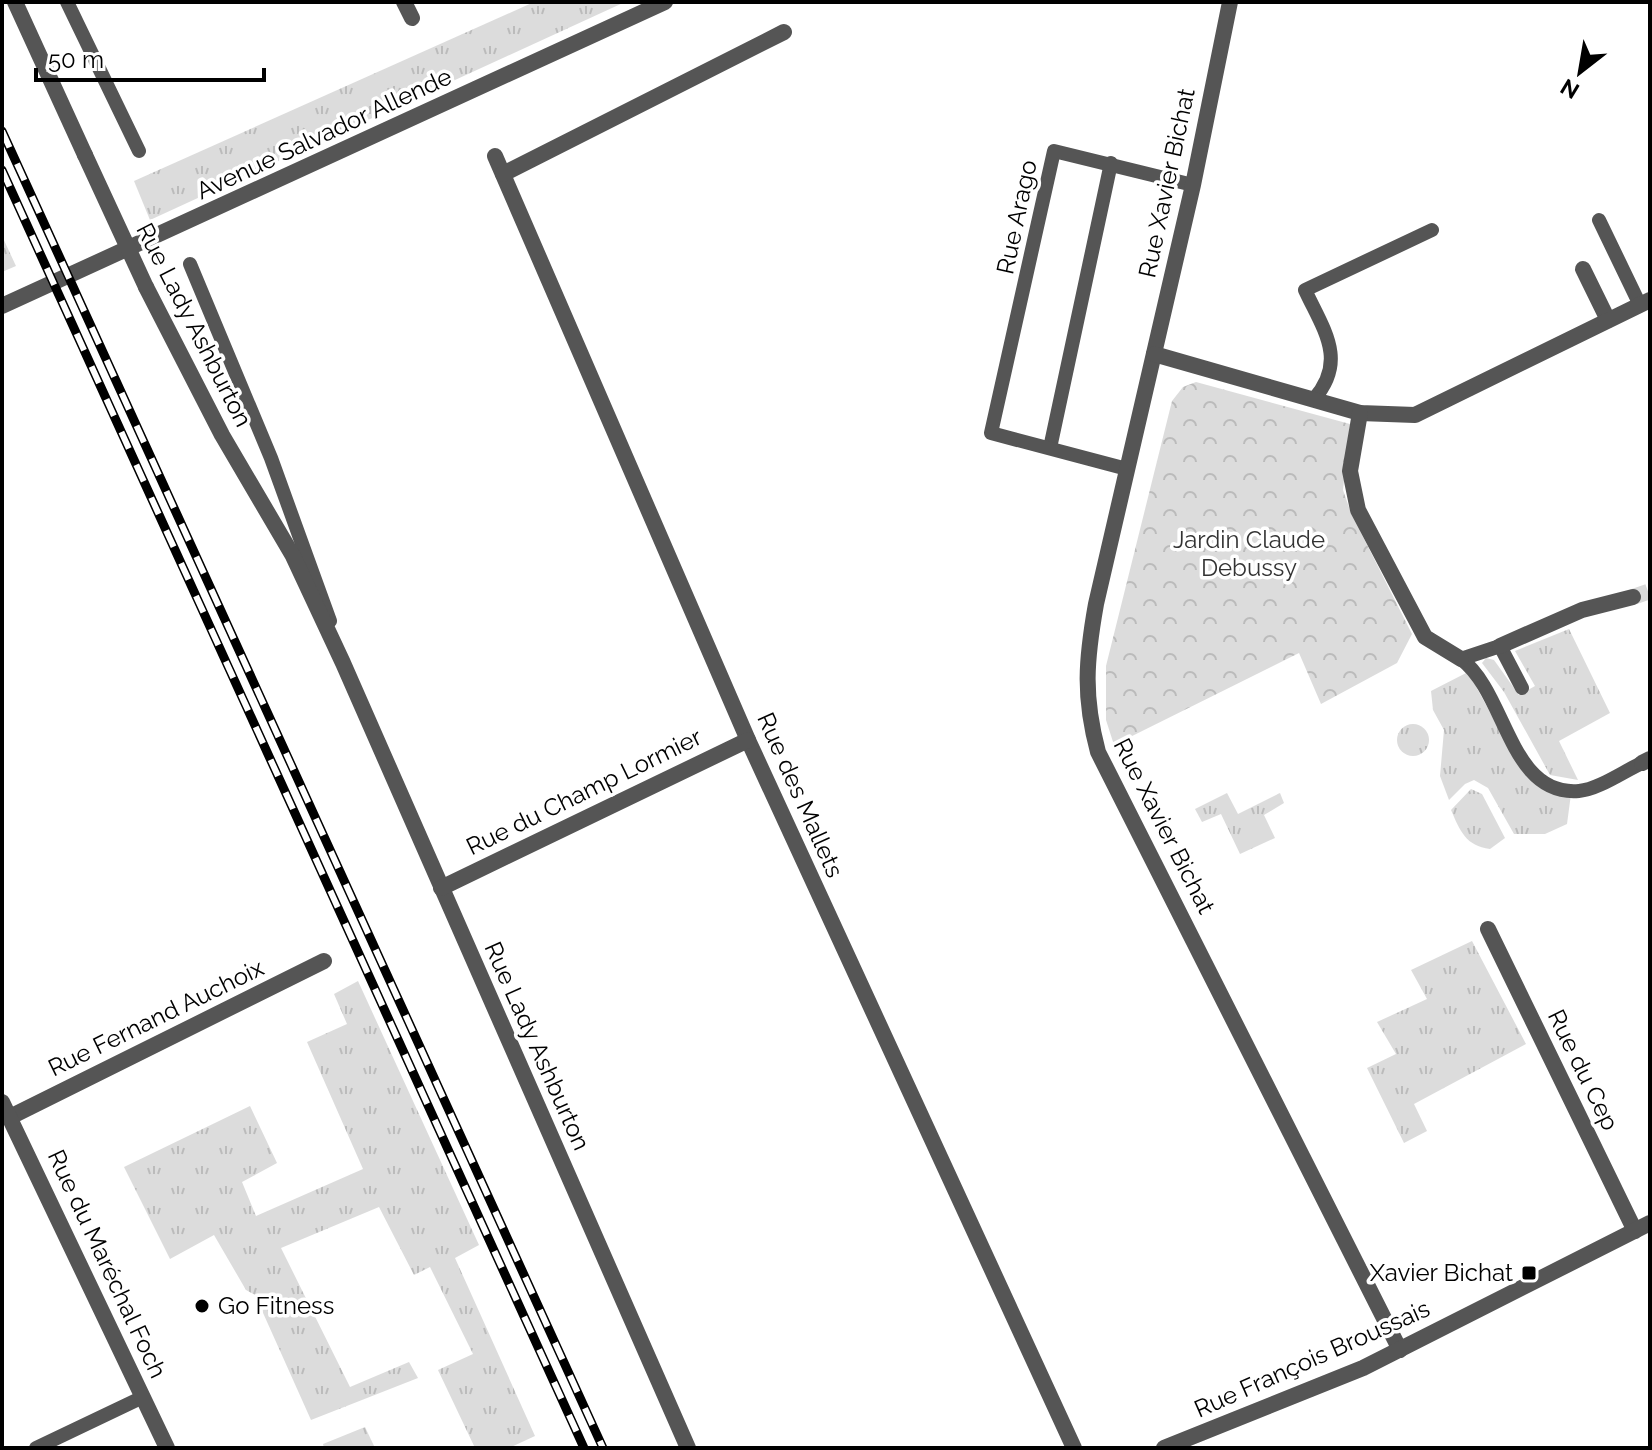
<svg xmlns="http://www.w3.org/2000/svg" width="1652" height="1450" viewBox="0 0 1652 1450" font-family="Raleway,sans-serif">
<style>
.grass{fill:url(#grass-tufts)}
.park{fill:url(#park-crowns)}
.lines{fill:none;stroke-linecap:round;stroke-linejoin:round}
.pedestrian-tunnel{stroke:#d9d9d9;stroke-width:16;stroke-dasharray:16 8;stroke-linecap:butt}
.service{stroke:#555;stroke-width:14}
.pedestrian{stroke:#555;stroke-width:16}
.minor{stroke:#555;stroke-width:16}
.tertiary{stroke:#555;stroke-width:16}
.rail-casing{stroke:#000;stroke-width:9}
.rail{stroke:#fff;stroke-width:6;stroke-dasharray:18;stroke-linecap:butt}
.minor-bridge{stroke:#555;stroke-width:16}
.poi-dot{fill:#000;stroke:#fff;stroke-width:3}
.labels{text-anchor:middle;stroke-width:7;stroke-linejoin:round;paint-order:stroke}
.street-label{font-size:24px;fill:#000;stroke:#fff}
.park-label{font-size:24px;fill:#333;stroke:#fff}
.poi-label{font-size:24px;fill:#000;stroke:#fff;text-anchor:end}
</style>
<defs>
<pattern id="grass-tufts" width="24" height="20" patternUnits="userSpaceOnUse" patternTransform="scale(2)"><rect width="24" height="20" fill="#dcdcdc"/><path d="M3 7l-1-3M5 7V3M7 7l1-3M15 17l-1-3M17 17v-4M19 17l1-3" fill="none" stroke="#bbb"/></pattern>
<pattern id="park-crowns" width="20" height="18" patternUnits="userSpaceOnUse" patternTransform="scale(2)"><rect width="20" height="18" fill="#dcdcdc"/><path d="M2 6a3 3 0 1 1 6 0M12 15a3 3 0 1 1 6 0" fill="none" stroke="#bbb"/></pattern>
</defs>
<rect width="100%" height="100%" fill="#fff"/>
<g class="grass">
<polygon points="534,2 625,2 150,220 134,181"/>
<polygon points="2,236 16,266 2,272"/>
<polygon points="1569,629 1610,713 1559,741 1578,780 1550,775 1504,692 1482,663 1486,658 1494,660 1519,695 1535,686 1515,651"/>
<polygon points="1468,672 1519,765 1540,788 1571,794 1567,824 1545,834 1514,834 1488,788 1474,780 1465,784 1449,800 1440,776 1444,730 1433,710 1431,691"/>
<circle cx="1413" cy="740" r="16"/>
<path d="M1471,789L1482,794L1505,838L1490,849C1466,846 1460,831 1451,810Z"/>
<polygon points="1227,793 1238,814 1280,793 1284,803 1264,815 1275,838 1240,854 1221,814 1202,822 1195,809"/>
<polygon points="1472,941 1526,1044 1414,1104 1427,1131 1404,1143 1367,1068 1396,1054 1377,1022 1427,999 1411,970"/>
<polygon points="358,981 479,1245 455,1258 535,1436 509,1448 475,1448 438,1370 473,1354 430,1267 414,1275 379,1207 281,1248 350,1387 409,1362 418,1378 311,1420 255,1295 246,1290 214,1235 170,1259 124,1167 250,1106 277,1163 242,1182 256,1216 363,1169 307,1042 347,1024 334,994"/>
<polygon points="365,1427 375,1448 324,1448 323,1444"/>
</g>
<polygon class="park" points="1196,382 1350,424 1343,490 1351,513 1412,634 1397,663 1321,704 1299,653 1114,745 1106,720 1106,666 1172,401 1183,387"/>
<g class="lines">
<polyline class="pedestrian-tunnel" points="1633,597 1650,591"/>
<g class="service">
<polyline points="67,2 139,151"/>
<polyline points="1599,220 1640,305"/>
<polyline points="190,264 271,458 330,621"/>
<path d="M1314,399C1348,360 1323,329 1305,290L1432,230"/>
<polyline points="1050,448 1111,163"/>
<polyline points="1127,469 991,433 1054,151 1193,185"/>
<path d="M1522,688L1500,646L1461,659C1507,693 1509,797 1579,791C1599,789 1624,771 1642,763"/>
<polyline points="36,1448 143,1397"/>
</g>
<g class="pedestrian">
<polyline points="1583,269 1608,320"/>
<polyline points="1500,646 1582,610 1633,597"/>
<polyline points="1642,763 1650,759"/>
<polyline points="1488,929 1635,1231"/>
</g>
<g class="minor">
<polyline points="15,2 85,155"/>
<polyline points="404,2 412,18"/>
<path d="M1230,2L1193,185L1096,604C1086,660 1083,696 1098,752L1400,1350"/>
<polyline points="495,156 748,740 1074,1448"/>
<polyline points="503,174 784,32"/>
<polyline points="146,287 222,435 293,556 343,663 688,1448"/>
<polyline points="1154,354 1360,413 1415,415 1650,300"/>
<polyline points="1360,413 1350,471 1358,510 1425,637 1461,659"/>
<polyline points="441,888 748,740"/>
<polyline points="10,1117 324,961"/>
<polyline points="1164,1448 1363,1368 1650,1223"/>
</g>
<g class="tertiary">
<polyline points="2,306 665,2"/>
<polyline points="2,1102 167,1448"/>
</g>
<defs>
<g id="rail">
<polyline points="2,131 603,1448"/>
<polyline points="2,170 584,1448"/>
</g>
</defs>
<use href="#rail" class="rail-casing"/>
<use href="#rail" class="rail"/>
<polyline class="minor-bridge" points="85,155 146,287"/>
</g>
<g class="poi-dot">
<rect x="1521" y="1265" width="16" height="16" rx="4"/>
<circle cx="202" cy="1306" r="8"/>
</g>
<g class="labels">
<g class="street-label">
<text transform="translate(324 134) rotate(-25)" y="8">Avenue Salvador Allende</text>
<text transform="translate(1167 183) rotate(-78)" y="8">Rue Xavier Bichat</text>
<text transform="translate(1017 217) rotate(-78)" y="8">Rue Arago</text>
<text transform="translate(194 325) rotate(63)" y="8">Rue Lady Ashburton</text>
<text transform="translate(584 792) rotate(-26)" y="8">Rue du Champ Lormier</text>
<text transform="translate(800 795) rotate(66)" y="8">Rue des Mallets</text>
<text transform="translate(1164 826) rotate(63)" y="8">Rue Xavier Bichat</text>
<text transform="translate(156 1018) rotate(-26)" y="8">Rue Fernand Auchoix</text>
<text transform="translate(537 1046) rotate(66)" y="8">Rue Lady Ashburton</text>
<text transform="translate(1583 1070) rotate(64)" y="8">Rue du Cep</text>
<text transform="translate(107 1264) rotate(65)" y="8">Rue du Maréchal Foch</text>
<text transform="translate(1312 1359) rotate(-24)" y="8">Rue François Broussais</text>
</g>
<g class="park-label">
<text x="1249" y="548">Jardin Claude<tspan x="1249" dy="28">Debussy</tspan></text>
</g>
<g class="poi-label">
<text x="1513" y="1281">Xavier Bichat</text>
<text x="218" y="1314" text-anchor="start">Go Fitness</text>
</g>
</g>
<rect width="1652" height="1450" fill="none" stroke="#000000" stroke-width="8"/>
<g transform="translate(1580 72) rotate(211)" stroke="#ffffff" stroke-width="6" paint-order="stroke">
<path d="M0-6L14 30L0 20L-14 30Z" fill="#000000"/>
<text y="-12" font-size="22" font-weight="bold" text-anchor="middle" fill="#000000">N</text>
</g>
<path d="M36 68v12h228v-12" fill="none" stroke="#000000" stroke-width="4"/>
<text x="48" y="68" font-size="24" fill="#000000" stroke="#ffffff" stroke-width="6" paint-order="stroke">50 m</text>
</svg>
